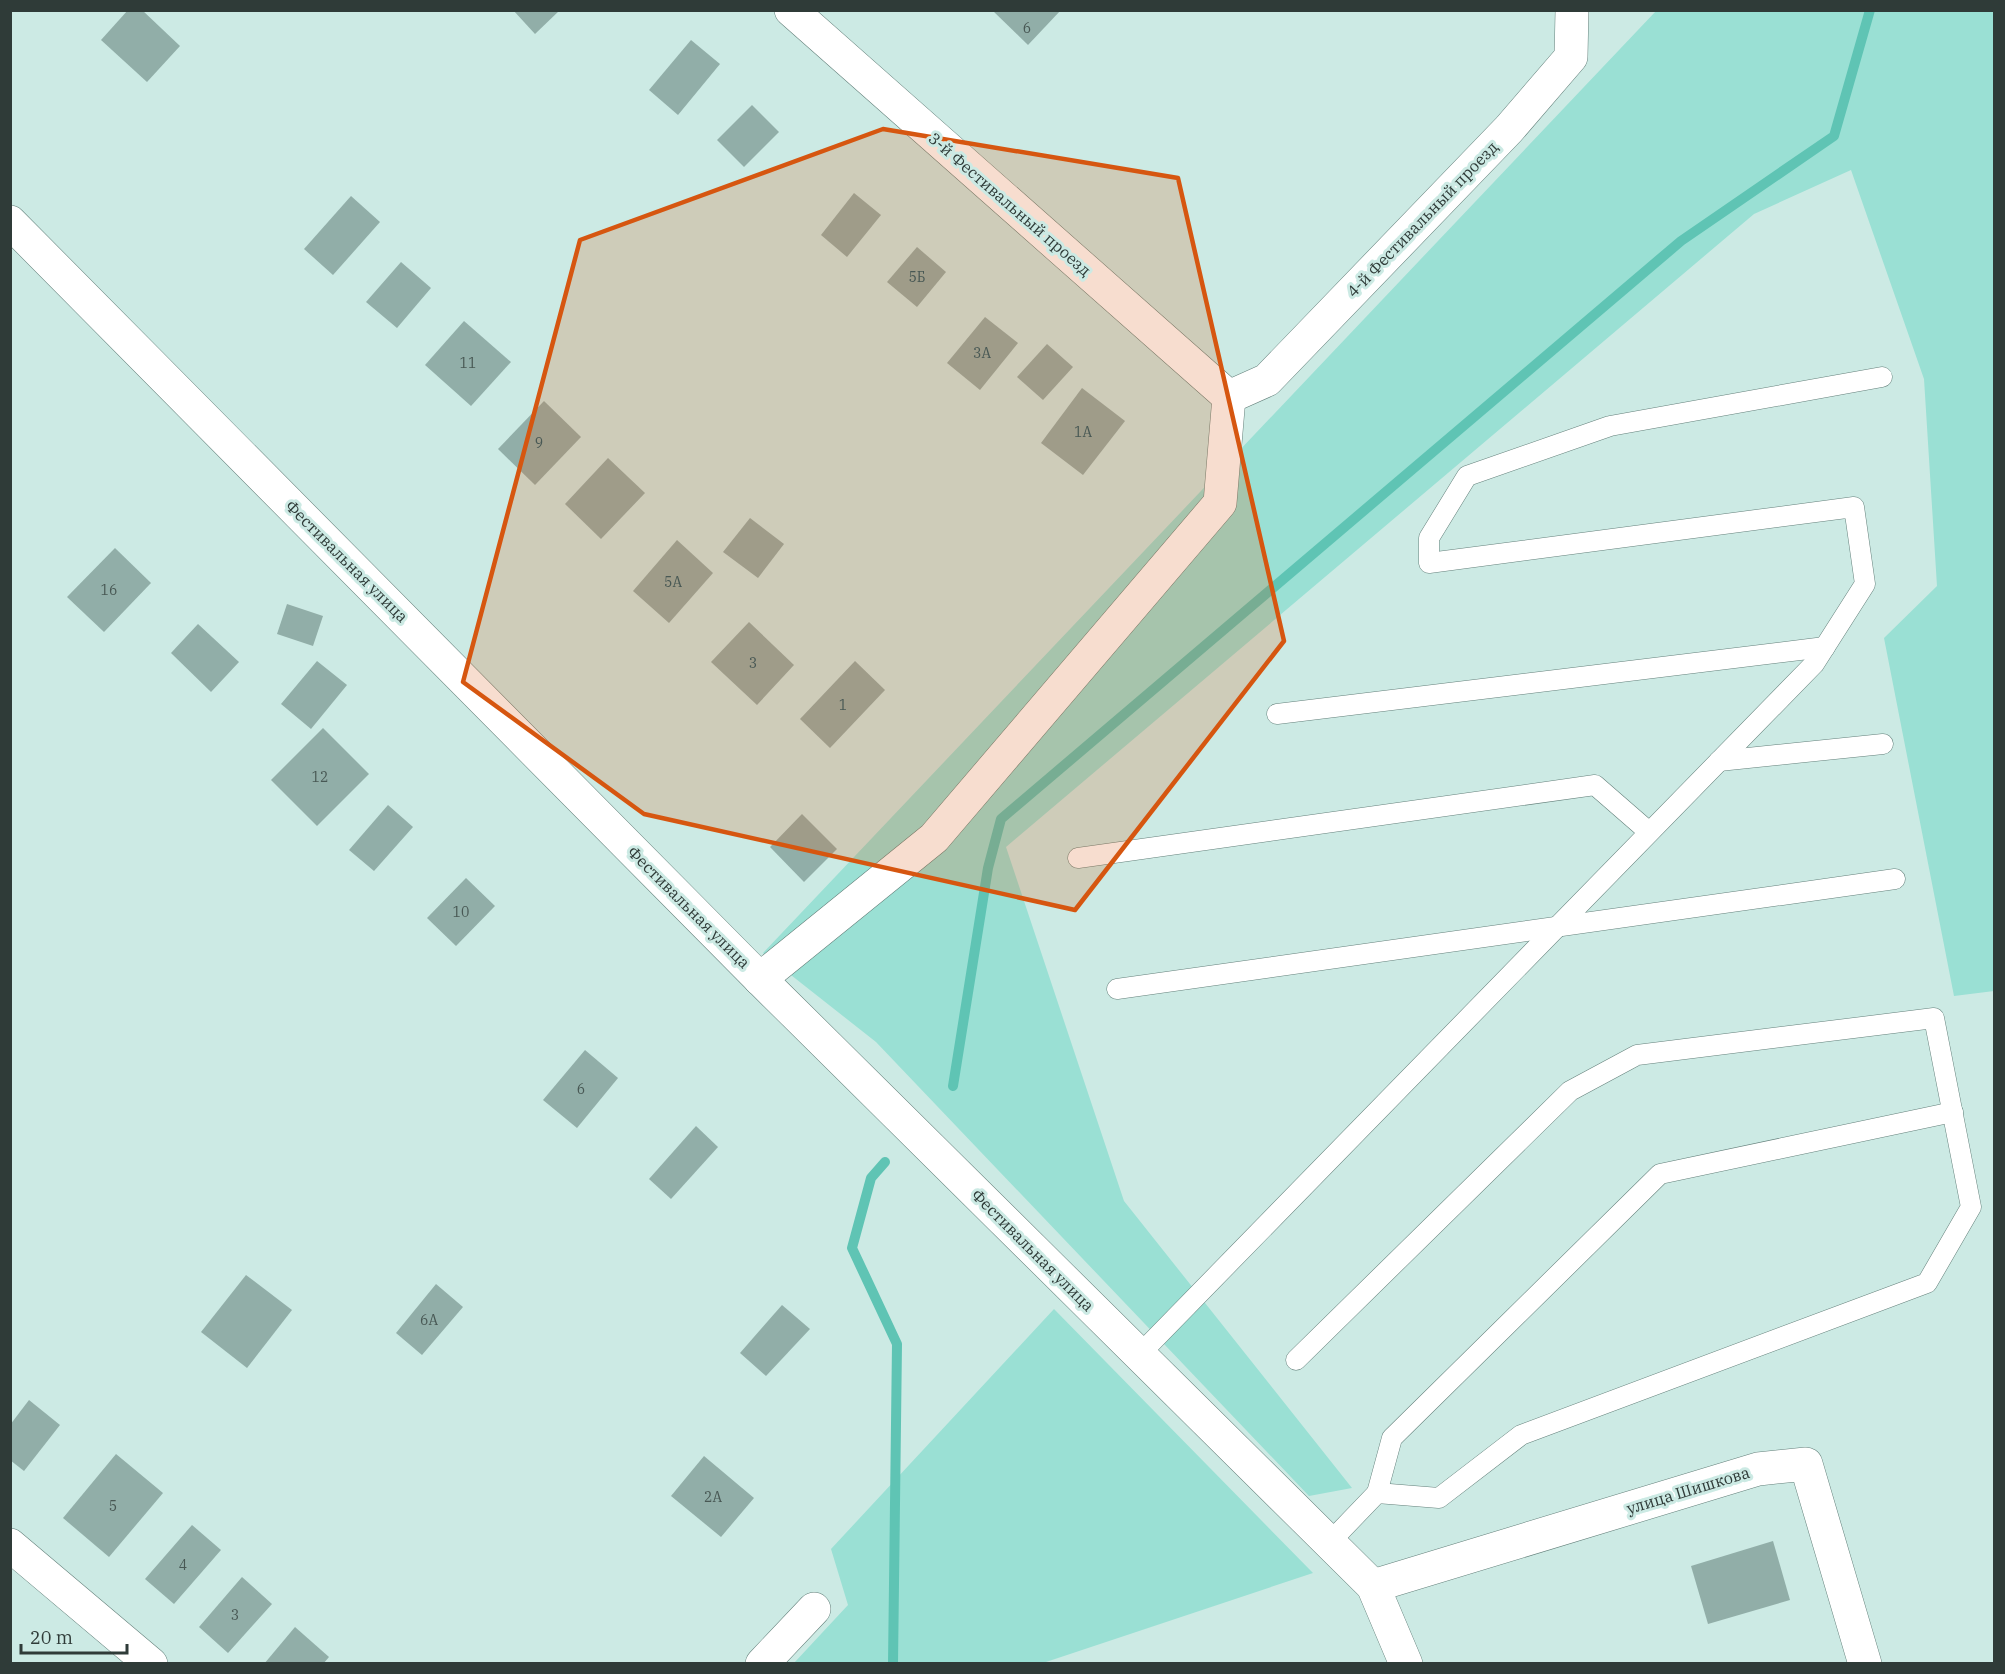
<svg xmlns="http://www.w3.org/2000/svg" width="2005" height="1674" viewBox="0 0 2005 1674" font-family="'IBM Plex Serif',serif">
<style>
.green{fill:#9ae0d4}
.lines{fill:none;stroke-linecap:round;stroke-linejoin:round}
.stream{stroke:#5fc4b4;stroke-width:10}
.building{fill:#91aea8}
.service-casing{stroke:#64807b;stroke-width:21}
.minor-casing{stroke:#64807b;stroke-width:34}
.service{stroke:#fff;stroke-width:20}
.minor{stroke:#fff;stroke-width:33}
.marked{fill:#d65610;fill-opacity:0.2;stroke:#d65610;stroke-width:4.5;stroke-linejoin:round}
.labels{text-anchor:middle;stroke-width:6;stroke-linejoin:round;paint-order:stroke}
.number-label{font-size:14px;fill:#485854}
.street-label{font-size:16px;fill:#2f3b38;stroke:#cceae4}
</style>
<rect width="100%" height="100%" fill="#cceae4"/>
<g class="green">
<polygon points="1656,11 1994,11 1994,991 1954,996 1884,638 1937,586 1924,379 1851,170 1754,214 1006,847 1124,1201 1352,1488 1309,1496 876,1042 763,953"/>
<polygon points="1054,1309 1313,1573 1043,1663 794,1663 848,1605 831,1549"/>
</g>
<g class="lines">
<g class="stream">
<polyline points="953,1086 988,868 1001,819 1681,241 1834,136 1870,10"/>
<polyline points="885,1162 871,1178 852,1248 897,1344 893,1664"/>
</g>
</g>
<g class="building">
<polygon points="128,10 142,10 180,46 147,82 101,40"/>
<polygon points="513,10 560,10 535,34"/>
<polygon points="992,10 1061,10 1028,45"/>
<polygon points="691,40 720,64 678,115 649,90"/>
<polygon points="752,105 779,132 744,167 717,140"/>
<polygon points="854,193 881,215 847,257 821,235"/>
<polygon points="351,196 380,222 333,275 304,249"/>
<polygon points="917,247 946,272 917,307 887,282"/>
<polygon points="401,262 431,288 397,328 366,302"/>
<polygon points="985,317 1018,343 980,390 947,363"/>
<polygon points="464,321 511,362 471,406 425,365"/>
<polygon points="1047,344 1073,367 1043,400 1017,377"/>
<polygon points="1082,388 1125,421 1083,475 1041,443"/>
<polygon points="544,401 581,437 535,485 498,449"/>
<polygon points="608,458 645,493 601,539 565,504"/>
<polygon points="750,518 784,544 758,578 723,552"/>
<polygon points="677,540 713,573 669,623 633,591"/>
<polygon points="115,548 151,583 104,632 67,597"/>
<polygon points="287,604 323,616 313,646 277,634"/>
<polygon points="749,622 794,665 757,705 711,662"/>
<polygon points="198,624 239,662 211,692 171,653"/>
<polygon points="317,661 347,685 311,729 281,704"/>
<polygon points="855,661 885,690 830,748 800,719"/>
<polygon points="323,728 369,774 317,826 271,780"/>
<polygon points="388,805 413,827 374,871 349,850"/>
<polygon points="802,814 837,849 804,882 770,847"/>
<polygon points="466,878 495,906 456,946 427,918"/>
<polygon points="585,1050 618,1078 577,1128 543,1100"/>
<polygon points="696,1126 718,1147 671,1199 649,1179"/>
<polygon points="246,1275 292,1310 247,1368 201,1332"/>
<polygon points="436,1284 463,1307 422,1355 396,1333"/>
<polygon points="782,1305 810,1329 766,1376 740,1353"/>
<polygon points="29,1400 60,1425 24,1471 10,1460 10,1425"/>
<polygon points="116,1454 163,1493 109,1557 63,1518"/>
<polygon points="704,1456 754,1498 721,1537 671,1496"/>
<polygon points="192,1525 221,1550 174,1604 145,1579"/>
<polygon points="1773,1541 1790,1600 1708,1624 1691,1566"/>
<polygon points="242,1577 272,1604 228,1653 199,1627"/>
<polygon points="295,1627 329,1657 323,1664 264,1664"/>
</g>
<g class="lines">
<defs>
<g id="service">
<polyline points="1277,714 1825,647"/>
<polyline points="1719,761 1883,744"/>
<polyline points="1078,858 1595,785 1649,832"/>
<polyline points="1117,989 1895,879"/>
<polyline points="1139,1355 1814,664 1865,584 1854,507 1429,563 1429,538 1467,476 1610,426 1882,377"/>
<polyline points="1296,1360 1570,1091 1637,1055 1934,1018 1971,1207 1927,1283 1521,1435 1439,1498 1377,1493 1329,1543"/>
<polyline points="1377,1493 1392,1438 1660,1174 1953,1112"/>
</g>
<g id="minor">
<polyline points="791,10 1229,397"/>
<polyline points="10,222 760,979 1373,1586 1406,1664"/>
<polyline points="1229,397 1267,380 1509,129 1571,57 1572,10"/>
<polyline points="760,979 934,838 1220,503 1229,397"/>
<polyline points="10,1545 151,1664"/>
<polyline points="1373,1586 1758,1469 1806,1464 1865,1664"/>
<polyline points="762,1664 814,1609"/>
</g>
</defs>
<use href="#service" class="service-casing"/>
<use href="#minor" class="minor-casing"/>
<use href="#service" class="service"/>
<use href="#minor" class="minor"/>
</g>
<path class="marked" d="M883,129L1178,178L1284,641L1075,910L644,814L463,682L580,240Z"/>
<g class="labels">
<g class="number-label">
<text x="1027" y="33">6</text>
<text x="917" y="282">5Б</text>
<text x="982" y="358">3А</text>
<text x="468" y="368">11</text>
<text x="1083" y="437">1А</text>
<text x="539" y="448">9</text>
<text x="673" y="587">5А</text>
<text x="109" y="595">16</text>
<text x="753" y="668">3</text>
<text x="843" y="710">1</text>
<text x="320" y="782">12</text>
<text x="461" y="917">10</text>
<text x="581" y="1094">6</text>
<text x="429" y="1325">6А</text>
<text x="713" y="1502">2А</text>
<text x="113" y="1511">5</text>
<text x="183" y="1570">4</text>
<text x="235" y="1620">3</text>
</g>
<g class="street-label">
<text transform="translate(1010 204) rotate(41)" y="6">3-й Фестивальный проезд</text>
<text transform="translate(1422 219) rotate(-46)" y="6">4-й Фестивальный проезд</text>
<text transform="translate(347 561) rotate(45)" y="6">Фестивальная улица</text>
<text transform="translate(689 907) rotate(45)" y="6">Фестивальная улица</text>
<text transform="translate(1033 1250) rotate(45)" y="6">Фестивальная улица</text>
<text transform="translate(1688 1490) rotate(-17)" y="6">улица Шишкова</text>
</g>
</g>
<rect width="2005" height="1674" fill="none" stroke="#2f3b38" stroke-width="24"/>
<path d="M21 1644v9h106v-9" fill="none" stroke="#2f3b38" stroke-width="3"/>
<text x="30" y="1644" font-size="18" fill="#2f3b38" stroke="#cceae4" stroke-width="4.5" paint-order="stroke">20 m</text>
</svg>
